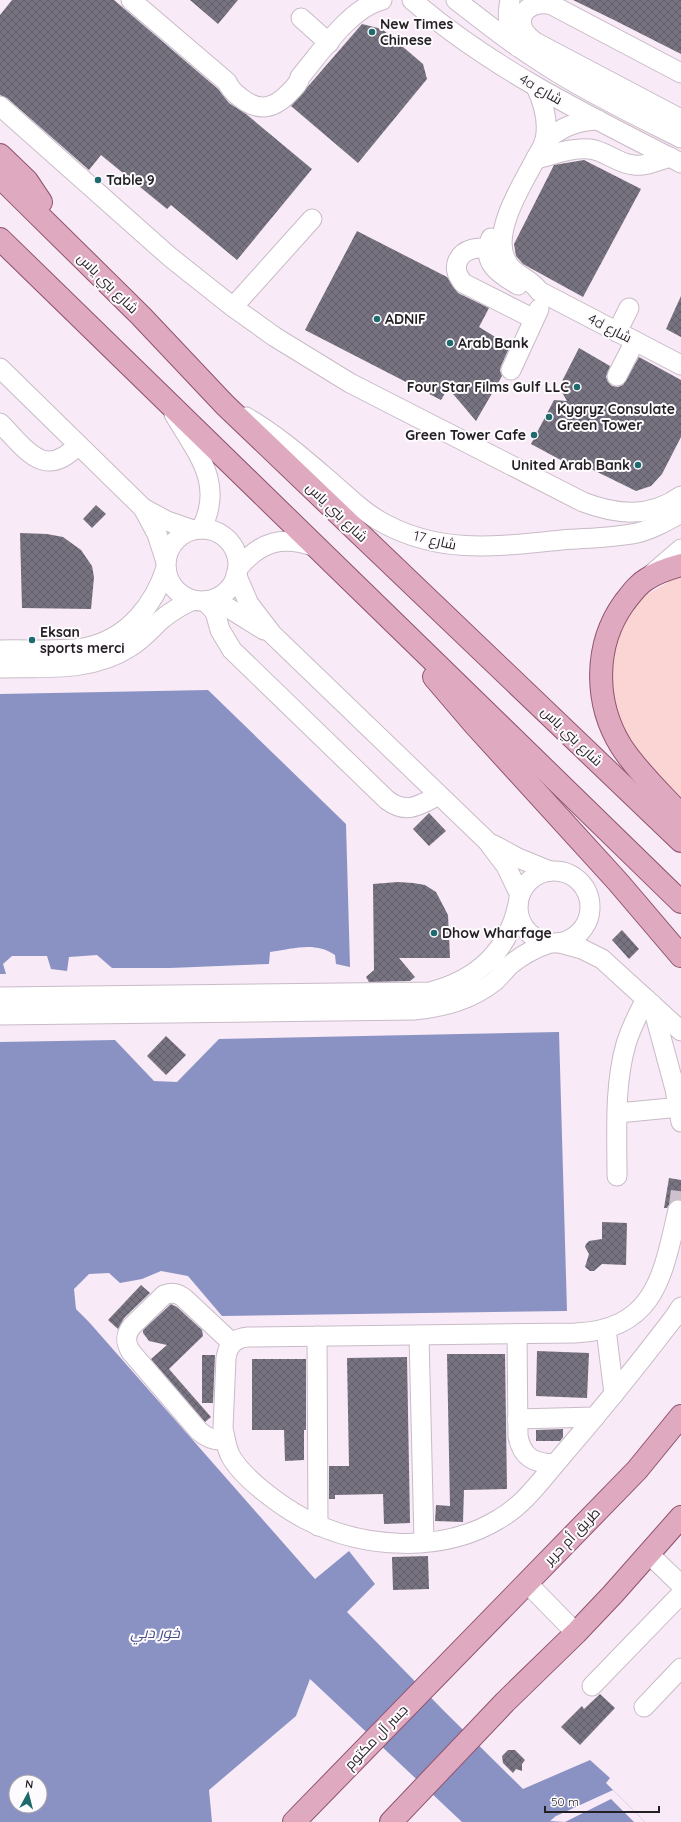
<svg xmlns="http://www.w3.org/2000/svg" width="681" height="1822" viewBox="0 0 681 1822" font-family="Quicksand,Cairo,sans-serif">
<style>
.green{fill:#fad5d4}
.water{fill:#8a92c3;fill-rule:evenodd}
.pier{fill:#f8eaf7}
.building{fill:url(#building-cross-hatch)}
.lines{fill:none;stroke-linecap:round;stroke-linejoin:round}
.minor-tunnel{stroke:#cdc1cd;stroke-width:19;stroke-dasharray:19 10;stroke-linecap:butt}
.minor-casing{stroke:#c8bbc7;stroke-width:21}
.major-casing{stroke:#90546e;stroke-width:24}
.minor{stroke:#fff;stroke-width:19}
.major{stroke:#dfa9c0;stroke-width:22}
.poi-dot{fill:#1e6b6d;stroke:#fefbfe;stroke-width:1.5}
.labels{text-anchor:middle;stroke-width:4;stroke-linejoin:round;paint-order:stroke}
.poi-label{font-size:14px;font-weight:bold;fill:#231f23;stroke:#fefbfe;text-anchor:start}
.street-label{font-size:14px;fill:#231f23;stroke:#fefbfe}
.water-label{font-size:15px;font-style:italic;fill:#464d8c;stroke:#fefbfe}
</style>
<defs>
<pattern id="building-cross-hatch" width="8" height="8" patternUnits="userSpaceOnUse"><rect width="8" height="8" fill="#787381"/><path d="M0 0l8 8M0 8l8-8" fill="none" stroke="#625e69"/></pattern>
</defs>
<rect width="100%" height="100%" fill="#f8eaf7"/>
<polygon class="green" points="681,575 681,800 619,735 606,660 618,632 637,600"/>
<g class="water">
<path d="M208,690L346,824L350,967L336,964L335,955C315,941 293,949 270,952L269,964L170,968H112L97,955L69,957L67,971L51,969L47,956H12L3,964L6,974H0V694Z"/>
<path d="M559,1032L567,1311L222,1316L188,1276L161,1271L142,1279L120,1283L109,1273L89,1274L74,1289L76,1309L89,1322L315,1579L349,1551L375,1584L347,1612L445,1712L523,1789L590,1760L610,1778L606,1783L645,1822H462L310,1679L296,1716L209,1790L212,1822H0V1042L115,1040L154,1081L177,1082L219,1039ZM16,1782H40V1806H16Z"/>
</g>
<polygon class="pier" points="613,1790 645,1822 634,1822 611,1799 565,1822 550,1821 556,1816"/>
<g class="building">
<polygon points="12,0 114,0 218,89 229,103 246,114 312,169 237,260 171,205 167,209 101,155 89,170 7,98 0,95 0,15"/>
<polygon points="190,0 238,0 218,24"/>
<polygon points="573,0 681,0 681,54 614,20"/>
<polygon points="362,24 382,29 423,64 427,79 358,163 291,106"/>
<polygon points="584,160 641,189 583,297 523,264 516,256 514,244 554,165"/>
<polygon points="357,231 447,277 458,293 489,308 479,327 510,346 501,366 500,371 502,376 476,421 448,388 441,400 305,330"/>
<polygon points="681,296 681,337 666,329"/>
<polygon points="579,348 610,366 606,377 608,382 612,386 618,387 623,385 639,357 681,380 681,437 662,474 651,486 636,491 573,460 570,465 531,444 554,400 567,401 559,387"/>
<polygon points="96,505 106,514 92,528 83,519"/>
<polygon points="20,533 47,534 63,537 81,550 92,566 94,577 91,609 22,608"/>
<polygon points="429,813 446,831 429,846 413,829"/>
<polygon points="398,882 413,883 425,885 436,892 448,915 450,958 399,958 415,977 410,981 369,982 366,977 374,970 373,884"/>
<polygon points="622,930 639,949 629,959 612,940"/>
<polygon points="166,1036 186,1055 166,1075 147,1056"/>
<polygon points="669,1178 681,1180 681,1200 674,1200 670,1203 667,1208 664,1208"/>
<polygon points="602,1222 627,1223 626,1265 602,1264 594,1271 590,1271 585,1267 589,1254 585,1247 586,1244 589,1241 602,1239"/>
<polygon points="141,1285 150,1293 124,1318 118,1329 108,1320"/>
<polygon points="171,1304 177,1307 202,1330 203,1336 169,1369 211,1417 205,1422 151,1359 167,1345 149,1341 143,1333 143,1330"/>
<polygon points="537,1351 589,1353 587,1398 536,1396"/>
<polygon points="447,1354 505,1354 507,1489 464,1490 463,1522 435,1521 436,1505 450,1506"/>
<polygon points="202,1355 215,1355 213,1403 202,1403"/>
<polygon points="407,1357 410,1523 384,1524 383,1494 335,1495 335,1499 329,1499 329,1466 349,1466 347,1358"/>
<polygon points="252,1359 306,1359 306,1430 304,1430 304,1460 285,1461 284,1430 252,1430"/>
<polygon points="563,1429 563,1437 560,1441 536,1441 536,1430"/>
<polygon points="428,1556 429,1589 393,1590 392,1557"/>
<polygon points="600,1694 615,1708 580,1745 561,1727 582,1706 584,1709"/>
<polygon points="508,1750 515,1750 525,1760 522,1764 522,1771 516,1769 513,1773 503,1763 502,1756"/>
</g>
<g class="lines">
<polyline class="minor-tunnel" points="678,1210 681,1185"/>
<defs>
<g id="minor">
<path d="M131,0L227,82C230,89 234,93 241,98C260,113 275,108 290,92C295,87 299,83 300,77C321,52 350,8 382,0"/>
<path d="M412,0C492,69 587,115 681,163"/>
<path d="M456,0C488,25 520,50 555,71C595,96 639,117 681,138"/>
<path d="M510,0C506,18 509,31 518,47"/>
<polyline points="301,18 329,43"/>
<path d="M681,73L552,5C534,0 514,12 524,31C527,36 531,39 535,42L681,119"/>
<path d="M536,87C544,104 549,121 545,140C543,148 537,155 534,162C521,186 493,231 505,258C511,275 530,277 539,291L681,365"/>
<path d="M0,106L170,257L233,307L275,337L350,383L583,502C617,515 650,518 681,496"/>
<path d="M544,142C561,127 576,121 598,120"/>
<path d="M536,159C553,155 572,147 590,149C606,151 618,164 634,165C645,167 659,160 670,157"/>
<path d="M491,238C481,263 499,274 518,285"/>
<path d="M502,248C486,248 463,244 457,263C455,271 458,276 463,283L534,319"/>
<polyline points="233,307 312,219"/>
<polyline points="617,332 629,308"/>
<polyline points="0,368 143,508 157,534 166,562"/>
<polyline points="511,370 539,309"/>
<polyline points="617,376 635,341"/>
<path d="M174,414C197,453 225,484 201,529"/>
<path d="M246,417C277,435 303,458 330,481C347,496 364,513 385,524C444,555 499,546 562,540C587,538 613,538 637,533C653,529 667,521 681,513"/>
<path d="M0,423C26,449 44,481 78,445"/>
<polyline points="143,508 167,521 193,530"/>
<circle cx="202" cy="565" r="36"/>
<path d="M238,568C261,541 283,535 316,547"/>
<polyline points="236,574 249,604 272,634 487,841 506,866 520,895"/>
<polyline points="652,574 681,549"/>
<polyline points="214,599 264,630"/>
<path d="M205,601L215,612L220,630L232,650L387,800C407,815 420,805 439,795"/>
<path d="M0,650C27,649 63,652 88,647C128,638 154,605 166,568"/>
<path d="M0,668C44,667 92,672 130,647C143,639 151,629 162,619C172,611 182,605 193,600"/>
<polyline points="494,845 518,858 550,871"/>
<circle cx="554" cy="907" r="36"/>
<polyline points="560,943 582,949 602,959 681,1031"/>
<path d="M0,997L430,992C477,980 508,952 518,904"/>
<polyline points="652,1004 675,1089 681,1122"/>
<path d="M0,1015L414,1010C444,1007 471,1000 495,981C500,976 505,970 510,965C522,955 535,948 550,943"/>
<polyline points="618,1113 681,1107"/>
<path d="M617,1176C617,1132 614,1086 626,1044C631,1028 638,1014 646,999"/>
<path d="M678,1210C663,1274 656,1330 575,1333L248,1337C235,1338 228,1345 226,1358L223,1428C225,1437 226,1446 230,1455C242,1478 282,1507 305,1519C363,1549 442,1554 499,1519C525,1504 541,1480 561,1457C600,1412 637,1366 673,1319L681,1307"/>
<polyline points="606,1329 614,1394"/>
<path d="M517,1334L518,1436C522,1458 534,1463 555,1464"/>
<polyline points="419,1335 424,1542"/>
<polyline points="317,1336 318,1526"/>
<polyline points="517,1419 595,1417"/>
<path d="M225,1440C214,1441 207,1438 199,1431L131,1352C125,1342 125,1335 132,1326L164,1295C173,1292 177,1293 184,1298L232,1343"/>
<polyline points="649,1554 681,1585"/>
<polyline points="527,1583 576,1633"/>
<polyline points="592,1686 681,1594"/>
<polyline points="644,1707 681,1668"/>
</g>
<g id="major">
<polyline points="0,155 27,181 41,202"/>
<polyline points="0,177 141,316 225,405 681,841"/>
<polyline points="0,239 681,902"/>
<path d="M681,565C670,568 657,572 647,579C638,584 631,594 624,603C594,645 594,702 621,746C637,771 661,793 681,815"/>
<polyline points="434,677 475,725 618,882 681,956"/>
<polyline points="294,1822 637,1470 681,1416"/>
<polyline points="391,1822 505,1702 576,1633 613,1594 681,1517"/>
</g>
</defs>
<use href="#minor" class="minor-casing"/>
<use href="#major" class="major-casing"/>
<use href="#minor" class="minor"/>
<use href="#major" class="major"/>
</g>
<g class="poi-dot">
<circle cx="372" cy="32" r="4"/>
<circle cx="98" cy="180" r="4"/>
<circle cx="377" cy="319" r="4"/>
<circle cx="450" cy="343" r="4"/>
<circle cx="577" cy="387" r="4"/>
<circle cx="549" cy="417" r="4"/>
<circle cx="534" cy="435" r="4"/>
<circle cx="638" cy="465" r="4"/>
<circle cx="32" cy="640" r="4"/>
<circle cx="434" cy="933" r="4"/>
</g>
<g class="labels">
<g class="poi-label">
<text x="380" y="29">New Times<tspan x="380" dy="16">Chinese</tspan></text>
<text x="106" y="185">Table 9</text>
<text x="385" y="324">ADNIF</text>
<text x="458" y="348">Arab Bank</text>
<text x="569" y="392" text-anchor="end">Four Star Films Gulf LLC</text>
<text x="557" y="414">Kygryz Consulate<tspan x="557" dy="16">Green Tower</tspan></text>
<text x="526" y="440" text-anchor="end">Green Tower Cafe</text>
<text x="630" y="470" text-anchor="end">United Arab Bank</text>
<text x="40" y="637">Eksan<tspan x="40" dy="16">sports merci</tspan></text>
<text x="442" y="938">Dhow Wharfage</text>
</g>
<g class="street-label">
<text transform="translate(541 89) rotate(30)" y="5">4a شارع</text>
<text transform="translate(108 283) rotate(45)" y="5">شارع بني ياس</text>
<text transform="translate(610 328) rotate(27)" y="5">4d شارع</text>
<text transform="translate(337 512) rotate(44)" y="5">شارع بني ياس</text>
<text transform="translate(435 540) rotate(13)" y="5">شارع 17</text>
<text transform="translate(572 736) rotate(44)" y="5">شارع بني ياس</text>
<text transform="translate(572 1536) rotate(-46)" y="5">طريق أم حرير</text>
<text transform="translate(376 1737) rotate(-46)" y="5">جسر آل مكتوم</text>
</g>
<g class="water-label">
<text x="155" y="1638">خور دبي</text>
</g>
</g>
<g transform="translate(28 1794) rotate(7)"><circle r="19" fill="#fefbfe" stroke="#a6a3a6"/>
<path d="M0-3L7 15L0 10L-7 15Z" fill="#1e6b6d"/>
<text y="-6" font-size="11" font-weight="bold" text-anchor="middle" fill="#231f23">N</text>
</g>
<path d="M545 1806v6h114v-6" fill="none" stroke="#231f23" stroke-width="2"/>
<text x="551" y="1806" font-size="12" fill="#231f23" stroke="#fefbfe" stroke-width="3" paint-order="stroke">50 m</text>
</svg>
